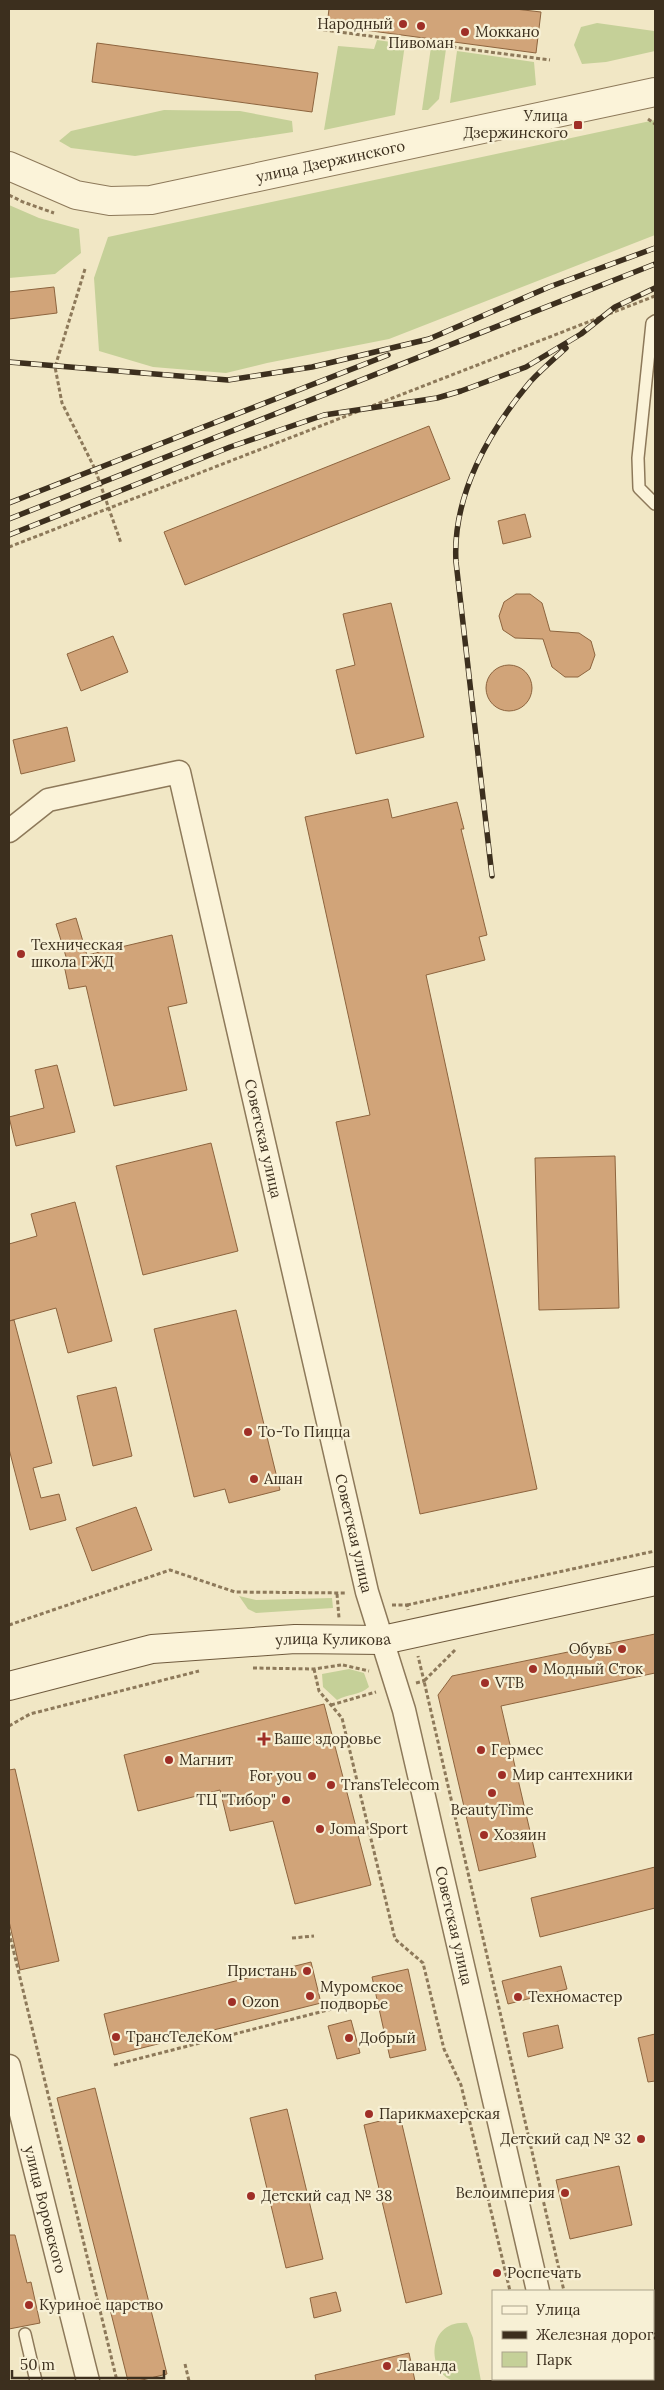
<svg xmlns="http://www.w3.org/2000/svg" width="664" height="2390" viewBox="0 0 664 2390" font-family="Lora,serif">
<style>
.green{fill:#c5d098}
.building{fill:#d1a479;stroke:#8d643e}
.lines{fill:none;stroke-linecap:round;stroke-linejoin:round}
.service-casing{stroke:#8d795a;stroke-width:14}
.minor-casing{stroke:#8d795a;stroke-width:25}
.tertiary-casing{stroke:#8d795a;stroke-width:30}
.secondary-casing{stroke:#6f5a3d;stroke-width:30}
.path{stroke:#8d795a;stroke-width:3;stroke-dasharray:4 2.5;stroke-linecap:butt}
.service{stroke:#fbf3d9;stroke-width:11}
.minor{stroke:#fbf3d9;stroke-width:22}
.tertiary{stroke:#fbf3d9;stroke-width:28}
.secondary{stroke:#fbf3d9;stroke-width:28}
.rail-casing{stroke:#3c2f1e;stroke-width:5.5}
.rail{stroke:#f7f0d5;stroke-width:4;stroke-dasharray:11;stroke-linecap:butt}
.poi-dot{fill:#9f2f27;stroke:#f7f0d5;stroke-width:2}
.labels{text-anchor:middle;stroke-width:4.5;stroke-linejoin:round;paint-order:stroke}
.poi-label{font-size:15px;fill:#3c2f1e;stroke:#f7f0d5;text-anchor:start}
.street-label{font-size:15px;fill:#3c2f1e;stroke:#f7f0d5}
</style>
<rect width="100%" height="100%" fill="#f1e7c5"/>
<g class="green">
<polygon points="597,23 654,31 655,51 606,62 582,64 574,45 581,27"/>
<polygon points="377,40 405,44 395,115 324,130 338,46 374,49"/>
<polygon points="431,47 446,49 439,99 428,110 422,110"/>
<polygon points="457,51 534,62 536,85 450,103"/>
<polygon points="164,110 240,111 292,121 293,132 135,156 71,148 59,141 71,131"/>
<polygon points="655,120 655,235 389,339 267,363 226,373 153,367 99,351 94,278 108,237"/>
<polygon points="9,205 39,218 79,229 81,253 55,274 9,278"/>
<polygon points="239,1596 256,1600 332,1598 333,1608 256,1613 248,1609"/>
<path d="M349,1669L364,1673L369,1687C361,1695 348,1694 337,1700L323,1687L322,1674Z"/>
<path d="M467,2323L473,2338L481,2381C473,2381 461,2384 453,2381C426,2371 427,2320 467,2323Z"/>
</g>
<g class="building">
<polygon points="329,9 515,9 541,12 536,53 327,25"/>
<polygon points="97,43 318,73 312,112 92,82"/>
<polygon points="54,287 57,313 9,319 9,292"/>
<polygon points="429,426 450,479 185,585 164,532"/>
<polygon points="525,514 531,537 503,544 498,521"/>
<polygon points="516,594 530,594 542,603 550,631 579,633 591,641 595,655 590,669 578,677 565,677 552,667 543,639 515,638 503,630 499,616 504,602"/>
<polygon points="391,603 424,737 356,754 336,670 355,665 343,614"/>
<polygon points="113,636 128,672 81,691 67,654"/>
<circle cx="509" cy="688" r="23"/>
<polygon points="67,727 75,761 21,774 13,740"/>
<polygon points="388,799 392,818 457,802 464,829 461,829 487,935 479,937 485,960 426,975 537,1489 420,1514 336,1122 370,1115 305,817"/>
<polygon points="76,918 87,955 172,935 187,1003 168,1007 187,1090 114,1106 86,986 69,989 63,960 67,960 56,924"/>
<polygon points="57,1065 75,1132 16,1146 9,1117 44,1108 35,1070"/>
<polygon points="211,1143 238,1251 143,1275 116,1166"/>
<polygon points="615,1156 619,1308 539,1310 535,1158"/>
<polygon points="75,1202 112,1341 68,1353 56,1308 9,1321 14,1320 52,1463 33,1468 41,1498 59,1494 66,1520 30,1530 9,1449 9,1244 37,1236 31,1214"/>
<polygon points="236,1310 280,1490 229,1503 225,1489 194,1497 154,1329"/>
<polygon points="116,1387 132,1456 93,1466 77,1396"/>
<polygon points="136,1507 152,1550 92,1571 76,1528"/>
<polygon points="655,1634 655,1673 501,1706 536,1857 479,1871 438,1695 452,1676"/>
<polygon points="324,1704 371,1885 295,1904 273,1821 230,1831 220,1790 138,1811 124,1755"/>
<polygon points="15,1769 59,1961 20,1970 9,1921 9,1770"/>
<polygon points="655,1867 655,1908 540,1937 531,1898"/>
<polygon points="311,1962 321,2003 114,2055 104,2014"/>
<polygon points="561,1966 567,1989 508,2004 502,1981"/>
<polygon points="408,1969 426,2050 390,2058 372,1977"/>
<polygon points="351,2020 360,2053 337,2059 328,2026"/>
<polygon points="558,2025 563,2048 528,2057 523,2033"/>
<polygon points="655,2034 655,2081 648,2082 638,2038"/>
<polygon points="95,2088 167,2374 138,2381 128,2381 57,2098"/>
<polygon points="287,2109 323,2259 286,2268 250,2118"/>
<polygon points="400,2116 442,2294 406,2303 364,2125"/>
<polygon points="619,2166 632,2225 570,2239 556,2180"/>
<polygon points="9,2235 15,2235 27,2283 31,2282 40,2323 9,2329"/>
<polygon points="336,2292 341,2311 314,2318 310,2298"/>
<polygon points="409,2353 415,2381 316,2381 315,2375"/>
</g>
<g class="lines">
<defs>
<g id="service">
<polyline points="655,321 652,323 638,458 639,488 655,504"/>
<polyline points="25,2334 36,2381"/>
</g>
<g id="minor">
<path id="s1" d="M9,831L48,800L179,772L367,1592L404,1710L538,2291"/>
<path id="s2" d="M9,2066L88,2381"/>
<polyline points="558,2379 559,2381"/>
</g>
<g id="tertiary">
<path id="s3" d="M9,166L76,195L110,201L151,200L655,92"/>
</g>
<g id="secondary">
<path id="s4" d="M9,1686L152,1649L295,1639L383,1640L655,1581"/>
</g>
</defs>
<use href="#service" class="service-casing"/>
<use href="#minor" class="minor-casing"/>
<use href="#tertiary" class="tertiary-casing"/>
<use href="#secondary" class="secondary-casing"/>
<g class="path">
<polyline points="317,29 550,60"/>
<polyline points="648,119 655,124"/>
<polyline points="9,195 23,202 54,213"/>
<polyline points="85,269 55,367 62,403 95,469 121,543"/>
<polyline points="9,547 655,296"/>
<polyline points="337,1594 339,1618"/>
<polyline points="392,1605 407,1605 408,1610"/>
<polyline points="407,1605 655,1551"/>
<polyline points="9,1625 170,1570 235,1592 347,1593"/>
<polyline points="455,1650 424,1681 564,2291"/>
<polyline points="343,1665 369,1671"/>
<polyline points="253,1668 314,1669 341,1665"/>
<polyline points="314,1669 319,1691 342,1718 395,1939 423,1963 444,2049 461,2085 510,2291"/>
<polyline points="416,1683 424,1681 418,1656"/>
<polyline points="331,1705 376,1692"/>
<polyline points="9,1726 30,1714 199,1671"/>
<polyline points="9,1932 117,2381"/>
<polyline points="292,1938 314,1936"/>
<polyline points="114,2065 359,2002"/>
<polyline points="185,2364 189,2381"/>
<polyline points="530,2379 530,2381"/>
<polyline points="583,2379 584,2381"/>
</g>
<use href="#service" class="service"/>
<use href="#minor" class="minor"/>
<use href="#tertiary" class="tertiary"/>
<use href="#secondary" class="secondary"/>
<defs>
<g id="rail">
<polyline points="9,362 228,380 312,367 429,339 549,287 655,248"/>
<polyline points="9,503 388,355"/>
<polyline points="9,519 655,264"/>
<polyline points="9,535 230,447 324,415 437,398 461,391 526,367 581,334 615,307 655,288"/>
<path d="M492,876L456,562C452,496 489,431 530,382C541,370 554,359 566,348"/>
</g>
</defs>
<use href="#rail" class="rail-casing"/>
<use href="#rail" class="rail"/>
</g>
<g class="poi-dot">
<circle cx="403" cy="24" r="5"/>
<circle cx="421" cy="26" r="5"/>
<circle cx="465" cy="32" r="5"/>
<rect x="573" y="120" width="10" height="10" rx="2.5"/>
<circle cx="21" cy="954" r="5"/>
<circle cx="248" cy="1432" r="5"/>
<circle cx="254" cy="1479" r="5"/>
<circle cx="622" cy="1649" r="5"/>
<circle cx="533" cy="1669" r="5"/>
<circle cx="485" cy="1683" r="5"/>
<path d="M261.5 1731.5h5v5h5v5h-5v5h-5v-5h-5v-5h5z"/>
<circle cx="481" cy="1750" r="5"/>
<circle cx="169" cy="1760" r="5"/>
<circle cx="502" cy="1775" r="5"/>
<circle cx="312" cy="1776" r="5"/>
<circle cx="331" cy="1785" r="5"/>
<circle cx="492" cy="1793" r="5"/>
<circle cx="286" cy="1800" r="5"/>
<circle cx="320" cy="1829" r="5"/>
<circle cx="484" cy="1835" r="5"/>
<circle cx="307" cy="1971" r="5"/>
<circle cx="310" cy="1996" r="5"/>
<circle cx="518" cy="1997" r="5"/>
<circle cx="232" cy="2002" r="5"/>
<circle cx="116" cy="2037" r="5"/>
<circle cx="349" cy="2038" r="5"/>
<circle cx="369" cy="2114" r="5"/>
<circle cx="641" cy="2139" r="5"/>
<circle cx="565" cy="2193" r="5"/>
<circle cx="251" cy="2196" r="5"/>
<circle cx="497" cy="2273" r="5"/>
<circle cx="29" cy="2305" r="5"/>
<circle cx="387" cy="2366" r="5"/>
</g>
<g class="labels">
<g class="poi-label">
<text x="393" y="29" text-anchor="end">Народный</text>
<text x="475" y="37">Моккано</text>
<text x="421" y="48" text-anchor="middle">Пивоман</text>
<text x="568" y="121" text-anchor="end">Улица<tspan x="568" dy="17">Дзержинского</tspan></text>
<text x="31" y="950">Техническая<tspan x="31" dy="17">школа ГЖД</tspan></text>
<text x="258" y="1437">То-То Пицца</text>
<text x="264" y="1484">Ашан</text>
<text x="612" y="1654" text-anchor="end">Обувь</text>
<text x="543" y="1674">Модный Сток</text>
<text x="495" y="1688">VTB</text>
<text x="274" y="1744">Ваше здоровье</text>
<text x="491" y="1755">Гермес</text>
<text x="179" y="1765">Магнит</text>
<text x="512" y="1780">Мир сантехники</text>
<text x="302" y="1781" text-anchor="end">For you</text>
<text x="341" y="1790">TransTelecom</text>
<text x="276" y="1805" text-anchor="end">ТЦ "Тибор"</text>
<text x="492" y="1815" text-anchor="middle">BeautyTime</text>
<text x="330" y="1834">Joma Sport</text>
<text x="494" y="1840">Хозяин</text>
<text x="297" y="1976" text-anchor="end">Пристань</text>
<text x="320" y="1992">Муромское<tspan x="320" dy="17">подворье</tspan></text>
<text x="528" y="2002">Техномастер</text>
<text x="242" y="2007">Ozon</text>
<text x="126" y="2042">ТрансТелеКом</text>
<text x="359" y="2043">Добрый</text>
<text x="379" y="2119">Парикмахерская</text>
<text x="631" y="2144" text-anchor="end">Детский сад № 32</text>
<text x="555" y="2198" text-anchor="end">Велоимперия</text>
<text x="261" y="2201">Детский сад № 38</text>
<text x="507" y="2278">Роспечать</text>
<text x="39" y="2310">Куриное царство</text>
<text x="397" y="2371">Лаванда</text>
</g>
<g class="street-label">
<text dy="5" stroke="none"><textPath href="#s3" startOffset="332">улица Дзержинского</textPath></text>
<text dy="5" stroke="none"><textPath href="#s1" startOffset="560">Советская улица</textPath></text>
<text dy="5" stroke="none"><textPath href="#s1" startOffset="965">Советская улица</textPath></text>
<text dy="5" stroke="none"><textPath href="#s4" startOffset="329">улица Куликова</textPath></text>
<text dy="5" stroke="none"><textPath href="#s1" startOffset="1370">Советская улица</textPath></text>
<text dy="5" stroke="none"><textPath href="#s2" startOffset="148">улица Воровского</textPath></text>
</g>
</g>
<rect width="664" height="2390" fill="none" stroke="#3c2f1e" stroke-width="20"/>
<rect x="492" y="2290" width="162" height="90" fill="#f7f0d5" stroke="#aca38c"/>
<rect x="502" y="2306" width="25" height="8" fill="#fbf3d9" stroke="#aca38c"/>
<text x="536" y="2315" font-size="15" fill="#3c2f1e">Улица</text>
<rect x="502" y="2331" width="25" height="8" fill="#3c2f1e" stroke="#aca38c"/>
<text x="536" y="2340" font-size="15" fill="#3c2f1e">Железная дорога</text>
<rect x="502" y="2352" width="25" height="15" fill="#c5d098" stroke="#aca38c"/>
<text x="536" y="2365" font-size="15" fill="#3c2f1e">Парк</text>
<path d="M12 2370v8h152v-8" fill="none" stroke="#3c2f1e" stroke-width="2.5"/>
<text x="20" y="2370" font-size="15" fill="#3c2f1e" stroke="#f7f0d5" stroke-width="4" paint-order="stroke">50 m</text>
</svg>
